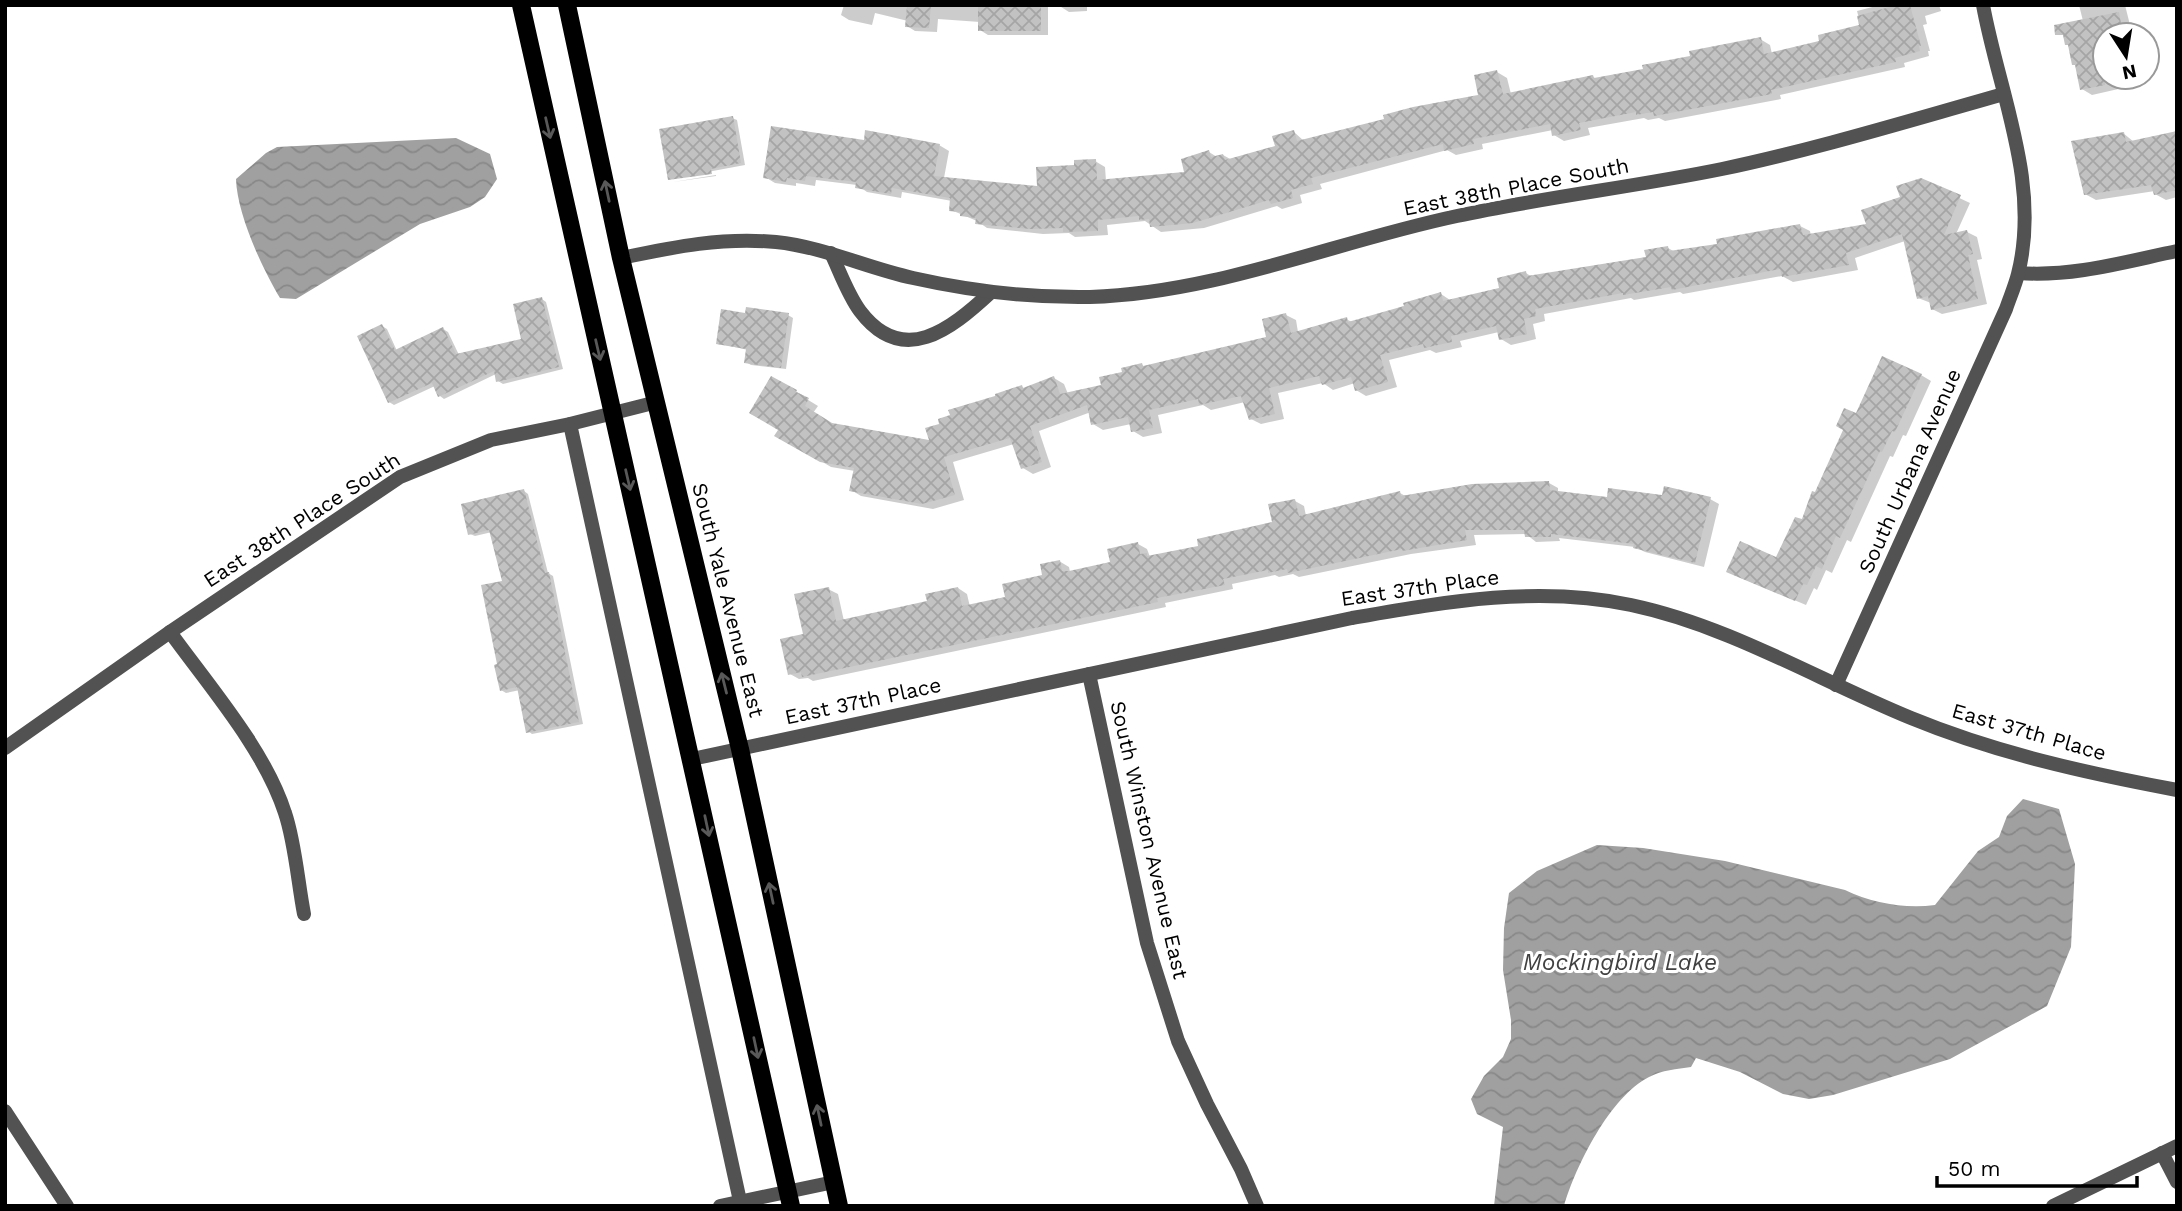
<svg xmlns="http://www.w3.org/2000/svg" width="2182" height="1211" viewBox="0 0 2182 1211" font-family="'Work Sans',sans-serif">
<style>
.water{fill:url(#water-waves)}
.shadow{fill:#0003}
.building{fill:url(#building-cross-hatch)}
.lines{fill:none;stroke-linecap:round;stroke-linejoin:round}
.minor{stroke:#525252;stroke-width:14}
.primary{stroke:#000;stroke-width:18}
.oneway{stroke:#595959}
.labels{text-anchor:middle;stroke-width:6;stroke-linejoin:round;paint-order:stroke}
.street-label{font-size:21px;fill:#000;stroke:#fff}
.water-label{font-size:23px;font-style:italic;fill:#414141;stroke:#fff}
</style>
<defs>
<pattern id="water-waves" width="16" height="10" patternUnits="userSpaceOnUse" patternTransform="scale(1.75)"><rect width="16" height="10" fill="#a0a0a0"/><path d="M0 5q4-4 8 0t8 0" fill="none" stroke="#888"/></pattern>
<pattern id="building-cross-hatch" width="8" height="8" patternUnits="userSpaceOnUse" patternTransform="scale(1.75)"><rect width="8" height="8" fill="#c2c2c2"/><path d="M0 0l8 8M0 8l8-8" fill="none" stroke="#a5a5a5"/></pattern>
</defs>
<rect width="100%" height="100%" fill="#fff"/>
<g class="water">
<path d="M456,138L490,154L497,179L485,197L470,207L420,224L296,299L280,298C262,268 237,214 236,179L266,153L277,147Z"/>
<path d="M2023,799L2059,809L2075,864L2071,947L2047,1006L1950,1059L1833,1095L1809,1099L1783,1094L1740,1072L1696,1058L1691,1067C1677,1069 1662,1070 1649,1077C1610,1097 1576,1165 1564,1206H1494L1503,1127L1477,1114L1471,1099L1484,1076L1503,1057L1511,1039V1020L1503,970L1504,928L1509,893L1537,871L1597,845L1643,848L1725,861L1845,890C1872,903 1905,909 1935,905L1978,851L1999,837L2007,816Z"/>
</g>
<g class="shadow">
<polygon points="844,5 1048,5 1048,35 988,35 980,30 980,22 938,19 937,32 915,31 907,26 908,21 875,13 872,25 849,20 841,15"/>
<polygon points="1087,5 1087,11 1069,12 1058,5"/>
<polygon points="1880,5 1939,5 1941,11 1925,16 1927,24 1923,25 1930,51 1928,51 1929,56 1904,63 1905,67 1780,95 1781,99 1665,121 1659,118 1648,120 1644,118 1588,128 1590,135 1564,141 1554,135 1553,130 1482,144 1483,149 1456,155 1447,150 1320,184 1322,189 1300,195 1302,203 1282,209 1277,206 1204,228 1161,232 1145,221 1107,225 1108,235 1075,237 1069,233 1043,234 987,228 977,221 951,210 952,201 902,192 901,198 867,192 857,185 816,180 815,186 796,183 796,186 775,183 765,177 865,142 939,145 949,151 944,178 1039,187 1076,167 1095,161 1105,167 1106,181 1187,174 1209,152 1217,157 1223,155 1232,160 1277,148 1294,132 1304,141 1480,96 1497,72 1507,78 1511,94 1593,77 1597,79 1645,70 1760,39 1770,45 1772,54 1821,43 1861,26 1857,11"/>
<polygon points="2079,5 2125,5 2131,29 2143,35 2105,35 2105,77 2134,77 2136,85 2092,95 2082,89 2077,66 2074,64 2083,21"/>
<polygon points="732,118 737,120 745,165 670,179"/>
<polygon points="2177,132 2177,197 2166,200 2155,194 2155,191 2096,200 2085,194 2123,133 2134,142"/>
<polygon points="716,175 716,176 673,182"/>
<polygon points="1921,180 1970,203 1956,234 1967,232 1977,237 1982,259 1977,260 1987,304 1942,314 1932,309 1931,303 1918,298 1905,241 1855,258 1858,270 1793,282 1782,276 1683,294 1680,292 1634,300 1631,298 1544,314 1545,321 1533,324 1536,339 1511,345 1501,339 1499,332 1460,341 1462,347 1436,353 1430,350 1389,360 1397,387 1366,396 1356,390 1355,383 1333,390 1323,383 1278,393 1284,419 1261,424 1251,419 1245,402 1211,410 1203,405 1158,415 1162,433 1143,437 1133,431 1131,424 1103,430 1093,424 1091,412 1039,431 1051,467 1033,474 1023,468 1014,444 953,462 964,500 933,509 861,496 851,490 855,471 831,467 777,435 780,429 772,378 806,397 805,398 818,406 813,413 832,425 931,443 998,397 1022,387 1025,389 1054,378 1064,384 1068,394 1103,386 1142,365 1145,367 1269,338 1286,315 1296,320 1298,332 1346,319 1352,322 1406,307 1441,294 1450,300 1501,290 1526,273 1532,277 1648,259 1668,248 1675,252 1719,245 1800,226 1810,231 1811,236 1868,225 1903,198"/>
<polygon points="542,299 546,302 563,369 503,384 498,381 496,374 444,399 440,396 435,386 394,405 389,402 382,326 387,329 397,351 443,329 448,332 459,355 523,340"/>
<polygon points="788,315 793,318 786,369 751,365 746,362 748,350 717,343"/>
<polygon points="1921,375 1931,381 1906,436 1903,435 1893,457 1890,456 1851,542 1847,540 1832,573 1826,570 1817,590 1814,588 1806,605 1739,577 1777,559 1804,521 1857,415"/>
<polygon points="1549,483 1558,488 1558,493 1608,499 1664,497 1710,499 1719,504 1704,567 1645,552 1635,547 1559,538 1560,541 1536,542 1526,534 1474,535 1476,545 1411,554 1299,577 1293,574 1279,577 1275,575 1232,584 1233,589 1165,603 1166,607 813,681 808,678 799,679 790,674 805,636 828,589 838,594 844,621 929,603 958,588 967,594 970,607 1007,599 1044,577 1059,561 1069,567 1070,572 1112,563 1138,544 1147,549 1150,557 1200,547 1274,523 1295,501 1304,506 1306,516 1400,493 1407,497"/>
<polygon points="524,491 528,494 548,573 553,576 583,724 532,734 528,731 520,690 506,693 501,690 499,666 504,583 492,532 475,536 470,534"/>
</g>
<g class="building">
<polygon points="907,5 931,5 929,28 905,27"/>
<rect x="978" y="5" width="63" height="26"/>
<polygon points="1897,5 1910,5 1921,46 1919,46 1920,51 1895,58 1896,62 1771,90 1772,94 1654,116 1653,112 1636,115 1636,112 1579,123 1581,130 1552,136 1550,124 1473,139 1474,144 1444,151 1443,144 1311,178 1313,184 1291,190 1293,198 1271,204 1269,200 1193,223 1150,227 1149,219 1139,220 1139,216 1098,220 1098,231 1063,232 1063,228 1031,229 975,224 976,218 960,216 960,212 949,211 950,198 892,188 891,194 855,188 856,182 806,176 805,181 787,178 786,182 763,178 771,126 864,140 865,130 940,144 934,176 1037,186 1036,167 1074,165 1074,160 1096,159 1097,180 1184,172 1181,159 1209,150 1211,157 1223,154 1225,160 1275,146 1272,136 1294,130 1297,141 1384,119 1383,115 1413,107 1478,95 1474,75 1497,70 1503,94 1593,75 1594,78 1643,69 1642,65 1690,56 1689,51 1761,37 1764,54 1819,41 1818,35 1859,25 1857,16"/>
<polygon points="2119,12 2123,35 2105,35 2105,85 2080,90 2075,65 2072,65 2068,45 2065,45 2063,35 2055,35 2054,25"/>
<polygon points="733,116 741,163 711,169 712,174 668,180 659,129"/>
<polygon points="2177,131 2177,190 2154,195 2151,185 2084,195 2071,141 2124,132 2126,142"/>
<polygon points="1921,178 1961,195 1944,235 1967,230 1973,254 1968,255 1978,299 1931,310 1928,296 1917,299 1902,234 1846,253 1849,265 1782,277 1780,269 1672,290 1671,287 1623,295 1623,293 1535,309 1536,316 1524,319 1527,334 1499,340 1496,326 1451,336 1452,342 1424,348 1423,344 1380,355 1388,382 1355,391 1351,377 1322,385 1319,376 1269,388 1275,414 1249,420 1241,396 1199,405 1198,399 1149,410 1153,428 1131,432 1128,417 1091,425 1087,405 1030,426 1042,462 1021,469 1010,438 944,457 955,495 922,504 849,491 854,468 820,462 774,436 778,430 749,413 771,376 797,390 796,392 809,398 805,406 832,423 929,440 925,428 939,424 938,419 950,415 948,410 995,396 995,394 1022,385 1023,388 1054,376 1060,394 1101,385 1099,377 1122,372 1121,368 1142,363 1143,366 1266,337 1262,319 1286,313 1291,333 1347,317 1348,322 1404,306 1403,303 1441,292 1443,301 1499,288 1497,278 1526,271 1527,276 1646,257 1644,250 1668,246 1669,251 1717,244 1716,239 1800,224 1803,235 1866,224 1861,210 1900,197 1896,186"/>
<polygon points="542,297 559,367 496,382 494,371 438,397 432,383 388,403 357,336 382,324 395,350 443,327 456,354 521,339 513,304"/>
<polygon points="746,307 789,313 781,368 744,363 746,349 716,344 721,309 745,313"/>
<polygon points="1882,356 1922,374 1895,432 1892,431 1882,452 1880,451 1840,538 1836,536 1822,569 1816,566 1807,585 1803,584 1795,601 1726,572 1740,541 1776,557 1795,517 1802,519 1812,491 1815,492 1843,430 1836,426 1844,408 1856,413"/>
<polygon points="1549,481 1550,490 1607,497 1608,488 1662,495 1664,486 1711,497 1695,563 1633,548 1634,544 1551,534 1551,537 1525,537 1524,530 1465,530 1467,540 1402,551 1402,549 1288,573 1287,569 1268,573 1268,570 1223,579 1225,585 1157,598 1158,602 802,677 801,672 788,675 780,639 803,634 794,594 829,587 836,621 927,601 925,594 958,587 962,606 1005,597 1002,584 1042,575 1040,564 1060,560 1062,571 1069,571 1110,562 1107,549 1138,542 1140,554 1147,553 1147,556 1198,546 1197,539 1272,522 1268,504 1295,499 1299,516 1400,491 1401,496 1472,484"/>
<polygon points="524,489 545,573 549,572 579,722 526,733 517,687 500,691 494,665 497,664 481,585 502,581 489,530 468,535 461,504"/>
</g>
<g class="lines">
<g class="minor">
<path d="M831,253C840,272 848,295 860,311C903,368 951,329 990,293"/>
<path d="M621,258C674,247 721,237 776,242C824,247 867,268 913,278C971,291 1030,298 1090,297C1217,293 1334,242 1457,216C1545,197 1634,187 1722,169C1817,149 1911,120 2004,94"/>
<path d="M2019,273C2073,277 2124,262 2177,251"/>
<polyline points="570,424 740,1201"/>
<path d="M170,632C209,686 265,750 285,813C295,842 298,883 304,914"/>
<polyline points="1089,674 1147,943 1178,1041 1207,1104 1241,1169 1257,1206"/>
<path d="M1836,685L2006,309C2010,297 2015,286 2018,274C2041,183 1999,93 1983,5"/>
<polyline points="5,748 170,632 400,477 491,440 570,424 657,402"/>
<path d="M692,759L1352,618C1444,602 1538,585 1631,605C1730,626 1818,680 1911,718C1996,753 2086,773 2177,790"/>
<polyline points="5,1111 67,1206"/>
<polyline points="2162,1153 2177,1182"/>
<polyline points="720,1206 834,1182"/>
<polyline points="2053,1206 2177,1146"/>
</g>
<g class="primary">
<polyline points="521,5 791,1206"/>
<polyline points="567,5 621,258 740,749 839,1206"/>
</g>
</g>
<defs><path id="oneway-shaft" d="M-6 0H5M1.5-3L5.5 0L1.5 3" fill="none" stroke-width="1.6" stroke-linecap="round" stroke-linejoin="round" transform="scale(1.75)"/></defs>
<g class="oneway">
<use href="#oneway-shaft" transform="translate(548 128) rotate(77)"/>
<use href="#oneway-shaft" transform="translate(607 191) rotate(-102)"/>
<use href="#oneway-shaft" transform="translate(598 350) rotate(77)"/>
<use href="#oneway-shaft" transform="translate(628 480) rotate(77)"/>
<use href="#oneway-shaft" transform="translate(724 683) rotate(-104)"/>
<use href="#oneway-shaft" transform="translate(707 826) rotate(78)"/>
<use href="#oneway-shaft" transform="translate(771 893) rotate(-102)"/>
<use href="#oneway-shaft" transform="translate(756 1048) rotate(78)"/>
<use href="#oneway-shaft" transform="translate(819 1115) rotate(-102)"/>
</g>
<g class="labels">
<g class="street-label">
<text transform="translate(1516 187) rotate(-11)" y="7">East 38th Place South</text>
<text transform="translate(1910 471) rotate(-66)" y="7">South Urbana Avenue</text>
<text transform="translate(302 520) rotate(-33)" y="7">East 38th Place South</text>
<text transform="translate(1420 588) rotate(-8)" y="7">East 37th Place</text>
<text transform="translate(728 600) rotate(76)" y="7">South Yale Avenue East</text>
<text transform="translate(863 701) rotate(-12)" y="7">East 37th Place</text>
<text transform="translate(2029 732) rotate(16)" y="7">East 37th Place</text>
<text transform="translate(1149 840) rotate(77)" y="7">South Winston Avenue East</text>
</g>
<g class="water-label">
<text x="1620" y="970">Mockingbird Lake</text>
</g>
</g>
<rect width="2182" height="1211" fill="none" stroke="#000000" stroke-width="14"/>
<g transform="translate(2126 56) rotate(168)"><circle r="33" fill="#ffffff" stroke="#999999" stroke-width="2"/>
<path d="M0-5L12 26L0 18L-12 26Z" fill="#000000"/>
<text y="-10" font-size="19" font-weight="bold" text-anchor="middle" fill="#000000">N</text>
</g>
<path d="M1937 1176v10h200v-10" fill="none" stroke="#000000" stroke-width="3.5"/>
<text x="1948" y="1176" font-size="21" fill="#000000" stroke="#ffffff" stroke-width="5" paint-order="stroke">50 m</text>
</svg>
